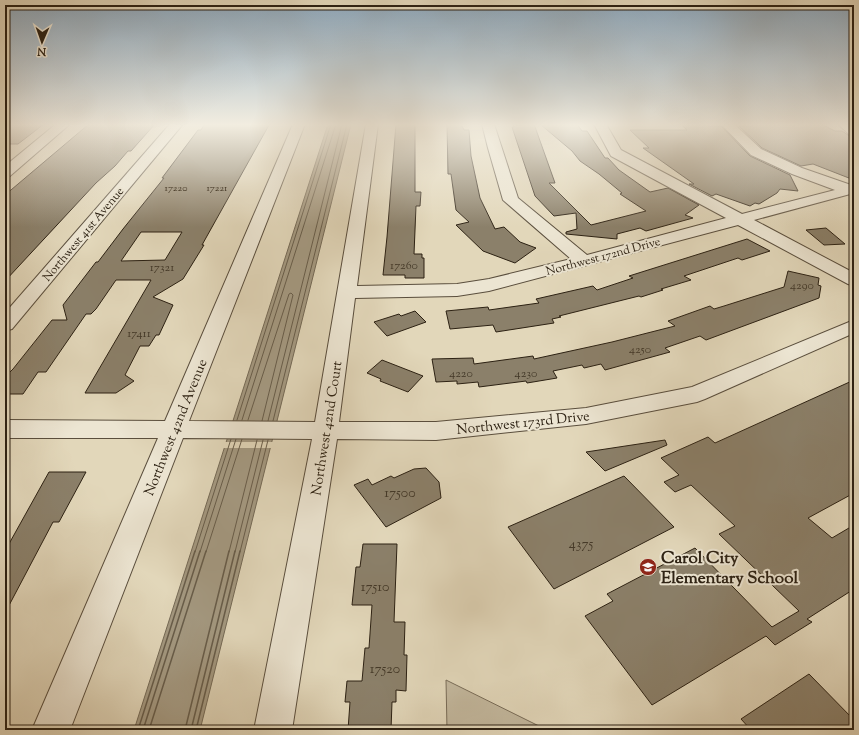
<svg xmlns="http://www.w3.org/2000/svg" width="859" height="735" viewBox="0 0 859 735" font-family="'Sorts Mill Goudy',serif">
<style>
.green{fill:#c3b89e;stroke:#786c58}
.water{fill:#a49981;stroke:#746955}
.pier{fill:#e2d7ba}
.lines{fill:none;stroke-linecap:round;stroke-linejoin:round}
.shore-far1{stroke:#685d4a;stroke-width:1}
.shore{stroke:#685d4a;stroke-width:1.5}
.building{fill:#8b806a;stroke:#2c2113;fill-rule:evenodd}
.minor-casing{stroke:#5a4e3d;stroke-width:2}
.minor{fill:#ece5d2;fill-rule:evenodd}
.labels{text-anchor:middle;stroke-width:4;stroke-linejoin:round;paint-order:stroke}
.far-number-label{font-size:10px;fill:#443929}
.far-street-label{font-size:12px;fill:#2c2113;stroke:#ece5d2}
.number-label{font-size:12px;fill:#443929}
.street-label{font-size:14px;fill:#2c2113;stroke:#ece5d2}
.near-number-label{font-size:14px;fill:#443929}
.near-poi-label{font-size:17px;font-weight:bold;fill:#2c2113;stroke:#ece5d2;text-anchor:start}
</style>
<rect width="100%" height="100%" fill="#e2d7ba"/>
<filter id="stains"><feTurbulence type="fractalNoise" baseFrequency=".005" numOctaves="4"/><feColorMatrix values="0 0 0 0 .2 0 0 0 0 .09 0 0 0 0 .02 0 0 0 .5 -.17"/></filter>
<radialGradient id="worn" r=".72"><stop offset=".6" stop-color="#630" stop-opacity="0"/><stop offset="1" stop-color="#630" stop-opacity=".3"/></radialGradient>
<polygon class="green" points="446,680 547,730 447,730"/>
<polygon class="water" points="328,124 351,124 200,730 134,730"/>
<polygon class="pier" points="224,442 274,442 272,448 222,448"/>
<g class="lines">
<g class="shore-far1">
<polyline points="237,420 331,124"/>
<polyline points="242,420 336,124"/>
<polyline points="248,420 289,294 291,293 293,295 262,421"/>
<polyline points="268,421 342,124"/>
<polyline points="273,421 347,124"/>
<polyline points="195,552 231,439"/>
<polyline points="200,552 236,439"/>
<polyline points="206,552 242,439"/>
<polyline points="229,552 257,440"/>
<polyline points="235,552 263,440"/>
<polyline points="240,552 268,440"/>
</g>
<g class="shore">
<polyline points="138,730 195,551"/>
<polyline points="143,730 200,551"/>
<polyline points="149,730 206,551"/>
<polyline points="185,730 229,551"/>
<polyline points="191,730 235,551"/>
<polyline points="196,730 240,551"/>
</g>
</g>
<g class="building">
<polygon points="13,124 44,124 18,144 5,144 5,130"/>
<polygon points="89,124 155,124 131,151 128,151 115,166 96,183 5,281 5,195"/>
<polygon points="396,124 415,125 415,192 421,192 420,206 416,206 414,254 422,254 422,258 424,258 424,278 405,278 405,275 383,275 387,237"/>
<polygon points="447,124 461,124 464,130 469,130 471,156 480,198 495,229 504,227 520,242 536,248 515,263 483,251 456,225 469,222 456,210 451,174 448,174"/>
<polygon points="513,124 534,124 555,183 549,183 591,225 646,211 620,194 622,193 599,174 580,161 572,151 540,124 577,124 582,131 587,131 605,158 608,158 619,170 650,192 668,188 699,205 685,215 693,218 646,231 640,228 617,234 617,239 566,234 566,232 577,229 576,213 554,216 535,196 512,127 514,127"/>
<polygon points="681,124 706,124 708,126 721,126 750,156 790,175 798,191 780,189 777,193 759,204 755,203 750,206 716,194 712,196 689,184 694,184 643,148 649,148 630,130 687,130"/>
<polygon points="750,124 821,124 835,131 842,131 854,139 854,180 813,164 801,166 762,148 739,126 752,126"/>
<path d="M204,125H269L202,245H204L183,279L153,297L173,305L159,335H156L149,346H140L125,375L134,381L116,393H85L151,280H116L96,309L91,314H86L46,372H38L23,394H5V377L13,369L52,320H67L63,305L96,262H98L123,229L164,178H162L198,130H201ZM141,232H182L165,260L121,261Z"/>
<polygon points="826,228 845,244 824,245 806,230"/>
<polygon points="747,239 770,251 742,260 738,258 684,276 691,280 661,289 663,290 641,297 639,296 559,316 561,317 552,319 554,323 496,332 493,325 450,329 446,311 488,307 489,310 539,303 536,299 593,286 597,290 633,278 629,276"/>
<polygon points="788,271 819,278 818,285 821,286 819,298 706,340 700,336 665,348 670,352 605,370 601,364 584,368 582,365 553,371 557,378 527,383 526,381 479,387 478,382 457,384 457,381 436,382 432,359 473,358 474,364 533,356 534,359 612,342 675,326 668,321 710,306 714,309 724,306 784,287"/>
<polygon points="415,311 426,322 387,336 374,322 399,314 401,316"/>
<polygon points="382,360 423,376 408,392 380,381 381,379 367,373"/>
<polygon points="854,380 854,493 808,518 832,538 854,525 854,589 807,619 812,622 775,645 766,636 652,705 585,616 613,601 607,594 695,548 772,627 799,611 719,534 735,526 691,485 675,492 664,482 679,475 661,458 708,437 715,443"/>
<polygon points="665,440 667,445 605,471 586,452"/>
<polygon points="426,468 439,482 441,498 386,527 354,485 368,479 372,485 391,476 394,478 414,469"/>
<polygon points="49,472 86,472 59,522 53,522 5,613 5,551"/>
<polygon points="624,476 674,527 554,589 508,527"/>
<polygon points="363,544 397,544 394,622 405,622 404,655 407,655 406,691 396,690 396,702 392,702 391,730 348,730 350,702 345,702 347,681 362,681 365,648 369,648 372,605 352,605 356,567 360,567"/>
<polygon points="809,674 854,720 854,722 843,730 751,730 741,719"/>
</g>
<g class="lines">
<defs>
<g id="minor">
<polygon points="56,124 70,124 10,176 5,177 5,166"/>
<polygon points="170,124 183,124 12,329 5,331 5,313"/>
<polygon points="293,124 305,124 189,421 315,422 366,124 378,124 357,286 457,284 489,279 571,259 503,200 488,148 482,124 494,124 518,198 587,255 726,218 611,156 594,124 606,124 621,150 742,214 835,190 792,174 751,155 721,124 734,124 761,149 802,168 851,185 854,185 854,193 754,220 854,273 854,286 848,284 738,225 489,291 457,296 355,298 339,422 436,422 586,408 692,387 854,320 854,333 705,399 697,402 586,424 436,440 337,439 292,730 254,730 312,439 183,438 70,730 32,730 158,438 5,438 5,420 165,421"/>
<polygon points="838,124 852,124 854,126 854,136 850,135"/>
</g>
</defs>
<use href="#minor" class="minor-casing"/>
<use href="#minor" class="minor"/>
</g>
<linearGradient id="sky" x2="0" y2="1"><stop stop-color="#8da9bf"/><stop offset="0.55" stop-color="#f2ede0"/><stop offset="1" stop-color="#f2ede0" stop-opacity="0"/></linearGradient>
<rect width="859" height="227" fill="url(#sky)"/>
<defs>
<symbol id="school-disc" viewBox="-11 -11 22 22"><circle r="9.5" fill="#8f2418" stroke="#ece5d2"/><path d="M0-5L7-2L0 1L-7-2ZM-4 1L0 2.5L4 1V4Q0 6-4 4Z" fill="#fff"/></symbol>
</defs>
<g fill-rule="evenodd">
<use href="#school-disc" x="638" y="557" width="20" height="20"/>
</g>
<g class="labels">
<g class="far-number-label">
<text x="176" y="191">17220</text>
<text x="217" y="191">17221</text>
</g>
<g class="far-street-label">
<text transform="translate(83 234) rotate(-50)" y="4">Northwest 41st Avenue</text>
<text transform="translate(603 256) rotate(-15)" y="4">Northwest 172nd Drive</text>
</g>
<g class="number-label">
<text x="404" y="269">17260</text>
<text x="162" y="271">17321</text>
<text x="802" y="289">4290</text>
<text x="139" y="337">17411</text>
<text x="640" y="353">4250</text>
<text x="461" y="377">4220</text>
<text x="526" y="377">4230</text>
</g>
<g class="street-label">
<text transform="translate(523 422) rotate(-6)" y="5">Northwest 173rd Drive</text>
<text transform="translate(175 427) rotate(-68)" y="5">Northwest 42nd Avenue</text>
<text transform="translate(326 428) rotate(-81)" y="5">Northwest 42nd Court</text>
</g>
<g class="near-number-label">
<text x="400" y="497">17500</text>
<text x="581" y="548">4375</text>
<text x="375" y="591">17510</text>
<text x="385" y="673">17520</text>
</g>
<g class="near-poi-label">
<text x="661" y="563">Carol City<tspan x="661" dy="20">Elementary School</tspan></text>
</g>
</g>
<rect width="859" height="735" fill="none" stroke="#e2d7ba" stroke-width="20"/>
<rect x="6" y="6" width="847" height="723" fill="none" stroke="#2c2113" stroke-width="2"/>
<rect x="10" y="10" width="839" height="715" fill="none" stroke="#2c2113"/>
<g transform="translate(42 42) rotate(182)" stroke="#ece5d2" stroke-width="3" paint-order="stroke">
<path d="M0-3L7 15L0 10L-7 15Z" fill="#2c2113"/>
<text y="-6" font-size="11" font-weight="bold" text-anchor="middle" fill="#2c2113">N</text>
</g>
<rect width="100%" height="100%" filter="url(#stains)"/>
<rect width="100%" height="100%" fill="url(#worn)"/>
</svg>
